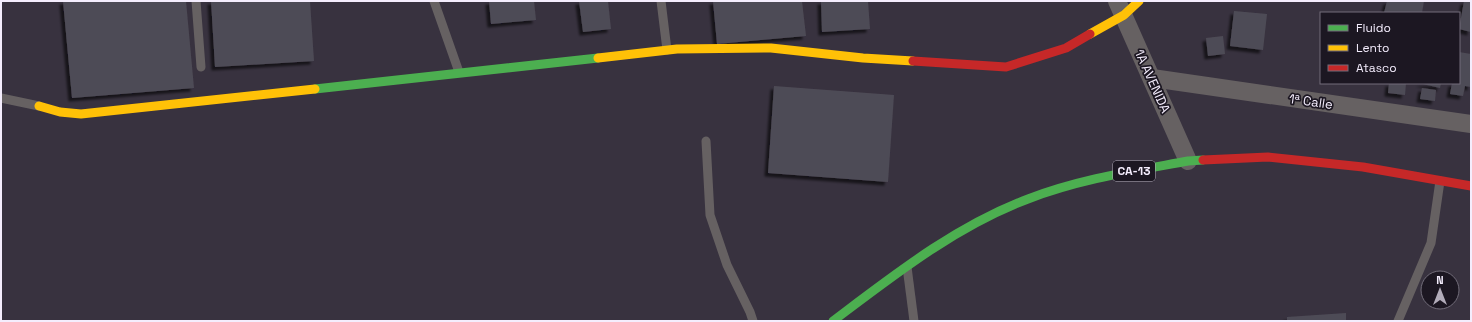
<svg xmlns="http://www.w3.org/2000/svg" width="1472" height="322" viewBox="0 0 1472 322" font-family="'Space Grotesk',sans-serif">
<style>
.building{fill:#4e4b56;filter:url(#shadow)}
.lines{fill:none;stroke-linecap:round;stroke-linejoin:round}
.lane{stroke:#666162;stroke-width:9}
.street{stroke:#666162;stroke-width:18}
.fast{stroke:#4caf50;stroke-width:9}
.slow{stroke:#ffc107;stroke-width:9}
.jam{stroke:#c62828;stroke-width:9}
.labels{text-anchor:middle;stroke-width:3.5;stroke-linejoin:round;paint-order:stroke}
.shield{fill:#1c1722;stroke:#b3adbb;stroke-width:1}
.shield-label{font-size:12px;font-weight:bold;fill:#f4edfd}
.street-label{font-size:13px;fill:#f4edfd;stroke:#1c1722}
</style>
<defs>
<filter id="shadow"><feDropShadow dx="-3.5" dy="3.5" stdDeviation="1" flood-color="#0009"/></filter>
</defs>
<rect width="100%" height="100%" fill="#38323f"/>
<g class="building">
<polygon points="63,1 186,1 194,88 72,98"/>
<polygon points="211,1 310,1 314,61 215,67"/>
<polygon points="489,1 534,1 536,20 491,24"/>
<polygon points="579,1 608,1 611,29 583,32"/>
<polygon points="713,1 802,1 806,36 717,44"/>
<polygon points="821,1 868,1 870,29 822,32"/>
<polygon points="1387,1 1424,1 1422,13 1384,13"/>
<polygon points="1464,1 1471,1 1471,32 1459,29"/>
<polygon points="1234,11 1267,14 1263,50 1230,46"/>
<polygon points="1223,36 1225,54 1208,56 1206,38"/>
<polygon points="1459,52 1471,54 1471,87 1465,86 1463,96 1450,94 1452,83 1459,83"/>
<polygon points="1389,83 1406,83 1405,95 1388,93"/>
<polygon points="1419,83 1441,83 1440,88"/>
<polygon points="774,86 894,95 888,182 768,173"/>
<polygon points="1422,88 1436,90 1435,101 1420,99"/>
<polygon points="1346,313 1346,321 1287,321 1287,317"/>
</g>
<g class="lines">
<g class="lane">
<polyline points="196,1 201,67"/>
<polyline points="434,1 459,72"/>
<polyline points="661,1 667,50"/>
<polyline points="1,98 39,106"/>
<polyline points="706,141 710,215 727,265 750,312 753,321"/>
<polyline points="907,267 914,321"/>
<polyline points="1398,321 1431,243 1440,181"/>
</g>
<g class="street">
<polyline points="1117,1 1188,161"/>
<polyline points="1152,78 1471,124"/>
</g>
<g class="fast">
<polyline points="315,89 598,58"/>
<path d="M833,321C894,275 956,226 1028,199C1080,179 1134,171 1188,161L1203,160"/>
</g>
<g class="slow">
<polyline points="1090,34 1124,15 1139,1"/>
<polyline points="598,58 677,49 771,48 863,58 913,61"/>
<polyline points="39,106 60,112 81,114 315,89"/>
</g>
<g class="jam">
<polyline points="913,61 1006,67 1066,48 1090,34"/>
<polyline points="1203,160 1268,157 1363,167 1471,186"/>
</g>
</g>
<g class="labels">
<rect class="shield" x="1113" y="161" width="42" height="20" rx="3"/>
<g class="shield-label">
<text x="1134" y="175">CA-13</text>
</g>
<g class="street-label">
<text transform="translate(1153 81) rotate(66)" y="5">1A AVENIDA</text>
<text transform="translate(1311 101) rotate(8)" y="5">1ª Calle</text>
</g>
</g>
<rect width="1472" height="322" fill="none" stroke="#f4edfd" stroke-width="4"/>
<rect x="1320" y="12" width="140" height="72" fill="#1c1722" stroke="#726d7a"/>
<rect x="1328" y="25" width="20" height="6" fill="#4caf50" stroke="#726d7a"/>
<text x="1356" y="32" font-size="12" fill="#f4edfd">Fluido</text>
<rect x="1328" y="45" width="20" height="6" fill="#ffc107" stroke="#726d7a"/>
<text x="1356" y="52" font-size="12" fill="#f4edfd">Lento</text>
<rect x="1328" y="65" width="20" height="6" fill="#c62828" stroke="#726d7a"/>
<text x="1356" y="72" font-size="12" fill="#f4edfd">Atasco</text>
<g transform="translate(1440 290)"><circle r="19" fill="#1c1722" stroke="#726d7a"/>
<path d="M0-3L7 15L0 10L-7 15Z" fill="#b2acba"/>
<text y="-6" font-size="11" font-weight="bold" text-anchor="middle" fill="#f4edfd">N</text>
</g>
</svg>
